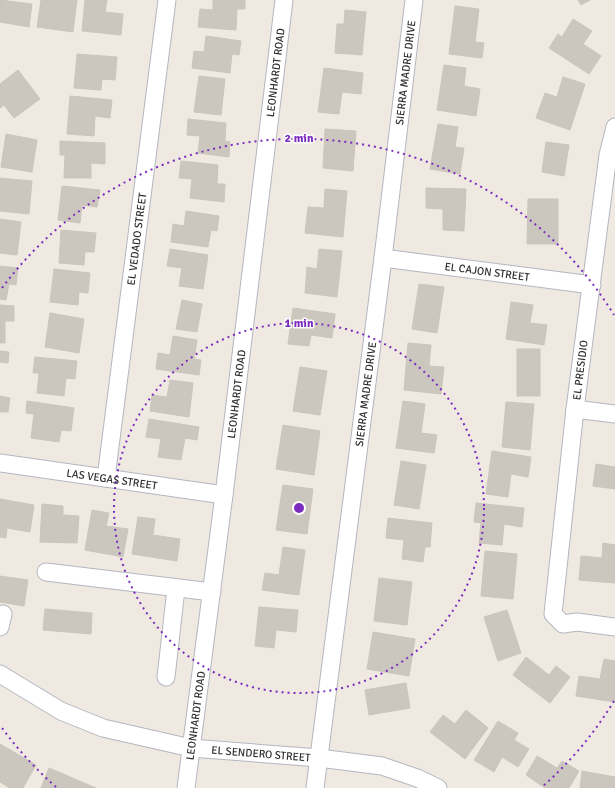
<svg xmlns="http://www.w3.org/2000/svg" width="615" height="788" viewBox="0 0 615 788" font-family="Signika,sans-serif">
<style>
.building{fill:#cbc7bf;stroke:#cbc5ba}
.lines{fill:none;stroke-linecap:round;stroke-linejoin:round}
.minor-casing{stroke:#b4b7c1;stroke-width:19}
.minor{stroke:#fff;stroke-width:17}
.ring{fill:none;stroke:#7b2cbf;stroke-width:2;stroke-dasharray:2 4}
.labels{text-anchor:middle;stroke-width:3;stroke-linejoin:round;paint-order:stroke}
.street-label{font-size:11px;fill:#2e2e2e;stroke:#fff}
.centre{fill:#7b2cbf;stroke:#fff;stroke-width:2}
.ring-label{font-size:12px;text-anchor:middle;font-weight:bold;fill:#7b2cbf;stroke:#fff;stroke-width:3;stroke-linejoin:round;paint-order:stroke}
</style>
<rect width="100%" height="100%" fill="#efe9e1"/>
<g class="building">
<polygon points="0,0 32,4 29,27 0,22"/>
<polygon points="41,0 77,0 73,32 37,27"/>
<polygon points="85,0 107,0 105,12 123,14 121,35 82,31"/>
<polygon points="213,0 245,0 245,9 237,9 236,30 198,27 200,9 213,10"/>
<polygon points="578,0 590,0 581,5"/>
<polygon points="455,6 479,9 475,42 484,43 482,58 449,54"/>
<polygon points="345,10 366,12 362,55 335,53 337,24 344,24"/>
<polygon points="573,19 592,31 583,44 601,56 589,74 549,48 558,34 562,37"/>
<polygon points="206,36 241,41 239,55 232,54 230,73 192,68 194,51 204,52"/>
<polygon points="77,54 117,57 115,80 102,79 101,90 74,88"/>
<polygon points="444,65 466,68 464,86 480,89 476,116 437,110"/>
<polygon points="324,68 363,73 361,94 342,92 339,114 318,112"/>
<polygon points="18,70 40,99 14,118 4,105 0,108 0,84"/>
<polygon points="199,76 225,79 221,115 194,112"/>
<polygon points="563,77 585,84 570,130 536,118 545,93 557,97"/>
<polygon points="70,96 112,100 110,118 95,116 94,136 67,134"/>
<polygon points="188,119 226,123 225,141 230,142 229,157 198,153 200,136 187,135"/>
<polygon points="438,124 458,127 455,147 464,148 460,174 430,169"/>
<polygon points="325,129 356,131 353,171 323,168"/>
<polygon points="6,134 37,140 32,172 1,167"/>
<polygon points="60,141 105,143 105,164 91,163 91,178 64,178 65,155 60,155"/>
<polygon points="546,142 569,145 564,176 542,172"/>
<polygon points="181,161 218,165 217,184 225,184 224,202 190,198 192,179 179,178"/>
<polygon points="0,178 32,181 29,214 0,211"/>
<polygon points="62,186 100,190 97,207 82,205 80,223 58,220"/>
<polygon points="426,188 466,189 464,231 443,230 443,209 426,208"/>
<polygon points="325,189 347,191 343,237 305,233 308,207 324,208"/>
<polygon points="528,199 558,199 558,244 527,244"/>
<polygon points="186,211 219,216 217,231 211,230 208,247 171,242 173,224 184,226"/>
<polygon points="0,219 21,222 17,255 0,253"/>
<polygon points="61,230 96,233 94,252 85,252 84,265 59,263"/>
<polygon points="170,249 208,255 203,289 179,286 182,268 167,266"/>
<polygon points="319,249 342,251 337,297 305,293 307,267 317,269"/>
<polygon points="0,266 18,268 16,285 9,284 6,300 0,299"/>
<polygon points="54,269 90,273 88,293 79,292 78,305 50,302"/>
<polygon points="419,284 444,287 437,333 412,329"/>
<polygon points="182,300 202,304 197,332 176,329"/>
<polygon points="511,302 533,305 530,323 547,325 544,345 506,339"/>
<polygon points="0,305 14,306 14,321 5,321 5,343 0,343"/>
<polygon points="293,308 335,314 332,338 311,335 309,346 288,344"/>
<polygon points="50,313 84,319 79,353 45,347"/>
<polygon points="173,336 197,340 194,359 201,360 199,375 156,369 158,353 170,355"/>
<polygon points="408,343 431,345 429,366 444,367 441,394 404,390"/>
<rect x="517" y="349" width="23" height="47"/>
<polygon points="0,351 9,352 8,363 0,362"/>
<polygon points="35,357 77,361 75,379 66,378 64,396 37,393 39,373 33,373"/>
<polygon points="300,367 327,371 320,415 293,411"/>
<polygon points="170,380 193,383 189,417 150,411 152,395 167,397"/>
<polygon points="0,396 10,398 8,412 0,412"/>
<polygon points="27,401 74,408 71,431 61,430 59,442 31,438 34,414 26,413"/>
<polygon points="403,401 425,404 421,433 437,435 434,453 396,448"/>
<polygon points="506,402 534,404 530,450 502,447"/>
<polygon points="149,419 199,427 197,440 185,438 181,460 158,457 161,439 146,437"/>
<polygon points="283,425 320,431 314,475 276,469"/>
<polygon points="492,451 531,457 528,477 511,474 508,497 486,494"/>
<polygon points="401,461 426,465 419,509 394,505"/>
<polygon points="596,464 615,467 615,489 593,486"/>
<polygon points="283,485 313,489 307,534 276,530"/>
<polygon points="0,499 34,505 30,532 7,528 6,538 0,537"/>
<polygon points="476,503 524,508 522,527 504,524 502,545 479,543 481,523 474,522"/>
<polygon points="42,504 63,506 63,515 79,516 77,543 40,542"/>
<polygon points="92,510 109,513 106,526 128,529 123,557 85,550"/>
<polygon points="138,517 155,519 153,535 180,539 177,561 132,554"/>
<polygon points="388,518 432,523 430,547 425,547 423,562 402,559 404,540 386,538"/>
<polygon points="603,543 615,545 615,583 579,580 581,556 602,558"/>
<polygon points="283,547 305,550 299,595 262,590 265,573 279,575"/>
<polygon points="485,551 517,554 513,599 481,596"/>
<polygon points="0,576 28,580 24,606 0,602"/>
<polygon points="379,578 412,582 407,625 374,621"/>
<polygon points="259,607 298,610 296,632 276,630 274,648 255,646"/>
<polygon points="45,609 92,613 91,634 43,630"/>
<polygon points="507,610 521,653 498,661 484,617"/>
<polygon points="373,632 415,639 409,676 367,669"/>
<polygon points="526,657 549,675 556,666 570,677 550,703 513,675"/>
<polygon points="604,659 615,661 615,702 576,696 579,676 600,679"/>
<polygon points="406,683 410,708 369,715 365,690"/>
<polygon points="466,710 488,728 465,759 430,732 443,715 455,724"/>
<polygon points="498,721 518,733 514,740 529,749 518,767 502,757 494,772 474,760"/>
<polygon points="0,744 36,765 23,788 10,788 0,782"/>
<polygon points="537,756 557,768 562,761 579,771 569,788 545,788 526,775"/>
<polygon points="49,768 96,788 41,788"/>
<polygon points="582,771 615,777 615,788 580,788"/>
</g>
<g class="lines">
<defs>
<g id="minor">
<polyline points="615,127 608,155 575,409 553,614 563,624 577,622 615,627"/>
<path id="s1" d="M383,258L592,285"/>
<polyline points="575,409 615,414"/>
<path id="s2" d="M0,463L224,495"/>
<path id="s3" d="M106,478L167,0"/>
<polyline points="46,572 212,592"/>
<polyline points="0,627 3,614"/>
<path id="s4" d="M0,674L61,711L103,728L191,748L319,758L382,766L417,778L438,788"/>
<polyline points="166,677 176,589"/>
<path id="s5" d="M186,788L224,495L284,0"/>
<path id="s6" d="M315,788L383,258L414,0"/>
</g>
</defs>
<use href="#minor" class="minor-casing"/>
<use href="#minor" class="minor"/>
</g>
<g class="ring">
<circle cx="299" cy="508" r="185"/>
<path d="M614 701A370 370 0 0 1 542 787M56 787A370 370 0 0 1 2 728M2 288A370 370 0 0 1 614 315"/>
</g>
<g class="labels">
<g class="street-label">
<text dy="4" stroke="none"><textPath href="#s5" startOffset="721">LEONHARDT ROAD</textPath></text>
<text dy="4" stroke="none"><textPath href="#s6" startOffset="721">SIERRA MADRE DRIVE</textPath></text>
<text dy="4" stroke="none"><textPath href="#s3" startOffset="241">EL VEDADO STREET</textPath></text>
<text dy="4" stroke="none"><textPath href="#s1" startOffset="105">EL CAJON STREET</textPath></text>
<text transform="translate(580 370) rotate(-83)" y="4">EL PRESIDIO</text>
<text dy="4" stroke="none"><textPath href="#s5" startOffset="397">LEONHARDT ROAD</textPath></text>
<text dy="4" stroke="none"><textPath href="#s6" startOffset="397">SIERRA MADRE DRIVE</textPath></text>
<text dy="4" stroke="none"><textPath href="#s2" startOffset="113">LAS VEGAS STREET</textPath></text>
<text dy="4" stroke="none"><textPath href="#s5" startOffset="73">LEONHARDT ROAD</textPath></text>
<text dy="4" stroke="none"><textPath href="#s4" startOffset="277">EL SENDERO STREET</textPath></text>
</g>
</g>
<circle cx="299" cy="508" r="6" class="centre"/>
<g class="ring-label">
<text x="299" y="142">2 min</text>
<text x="299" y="327">1 min</text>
</g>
</svg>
